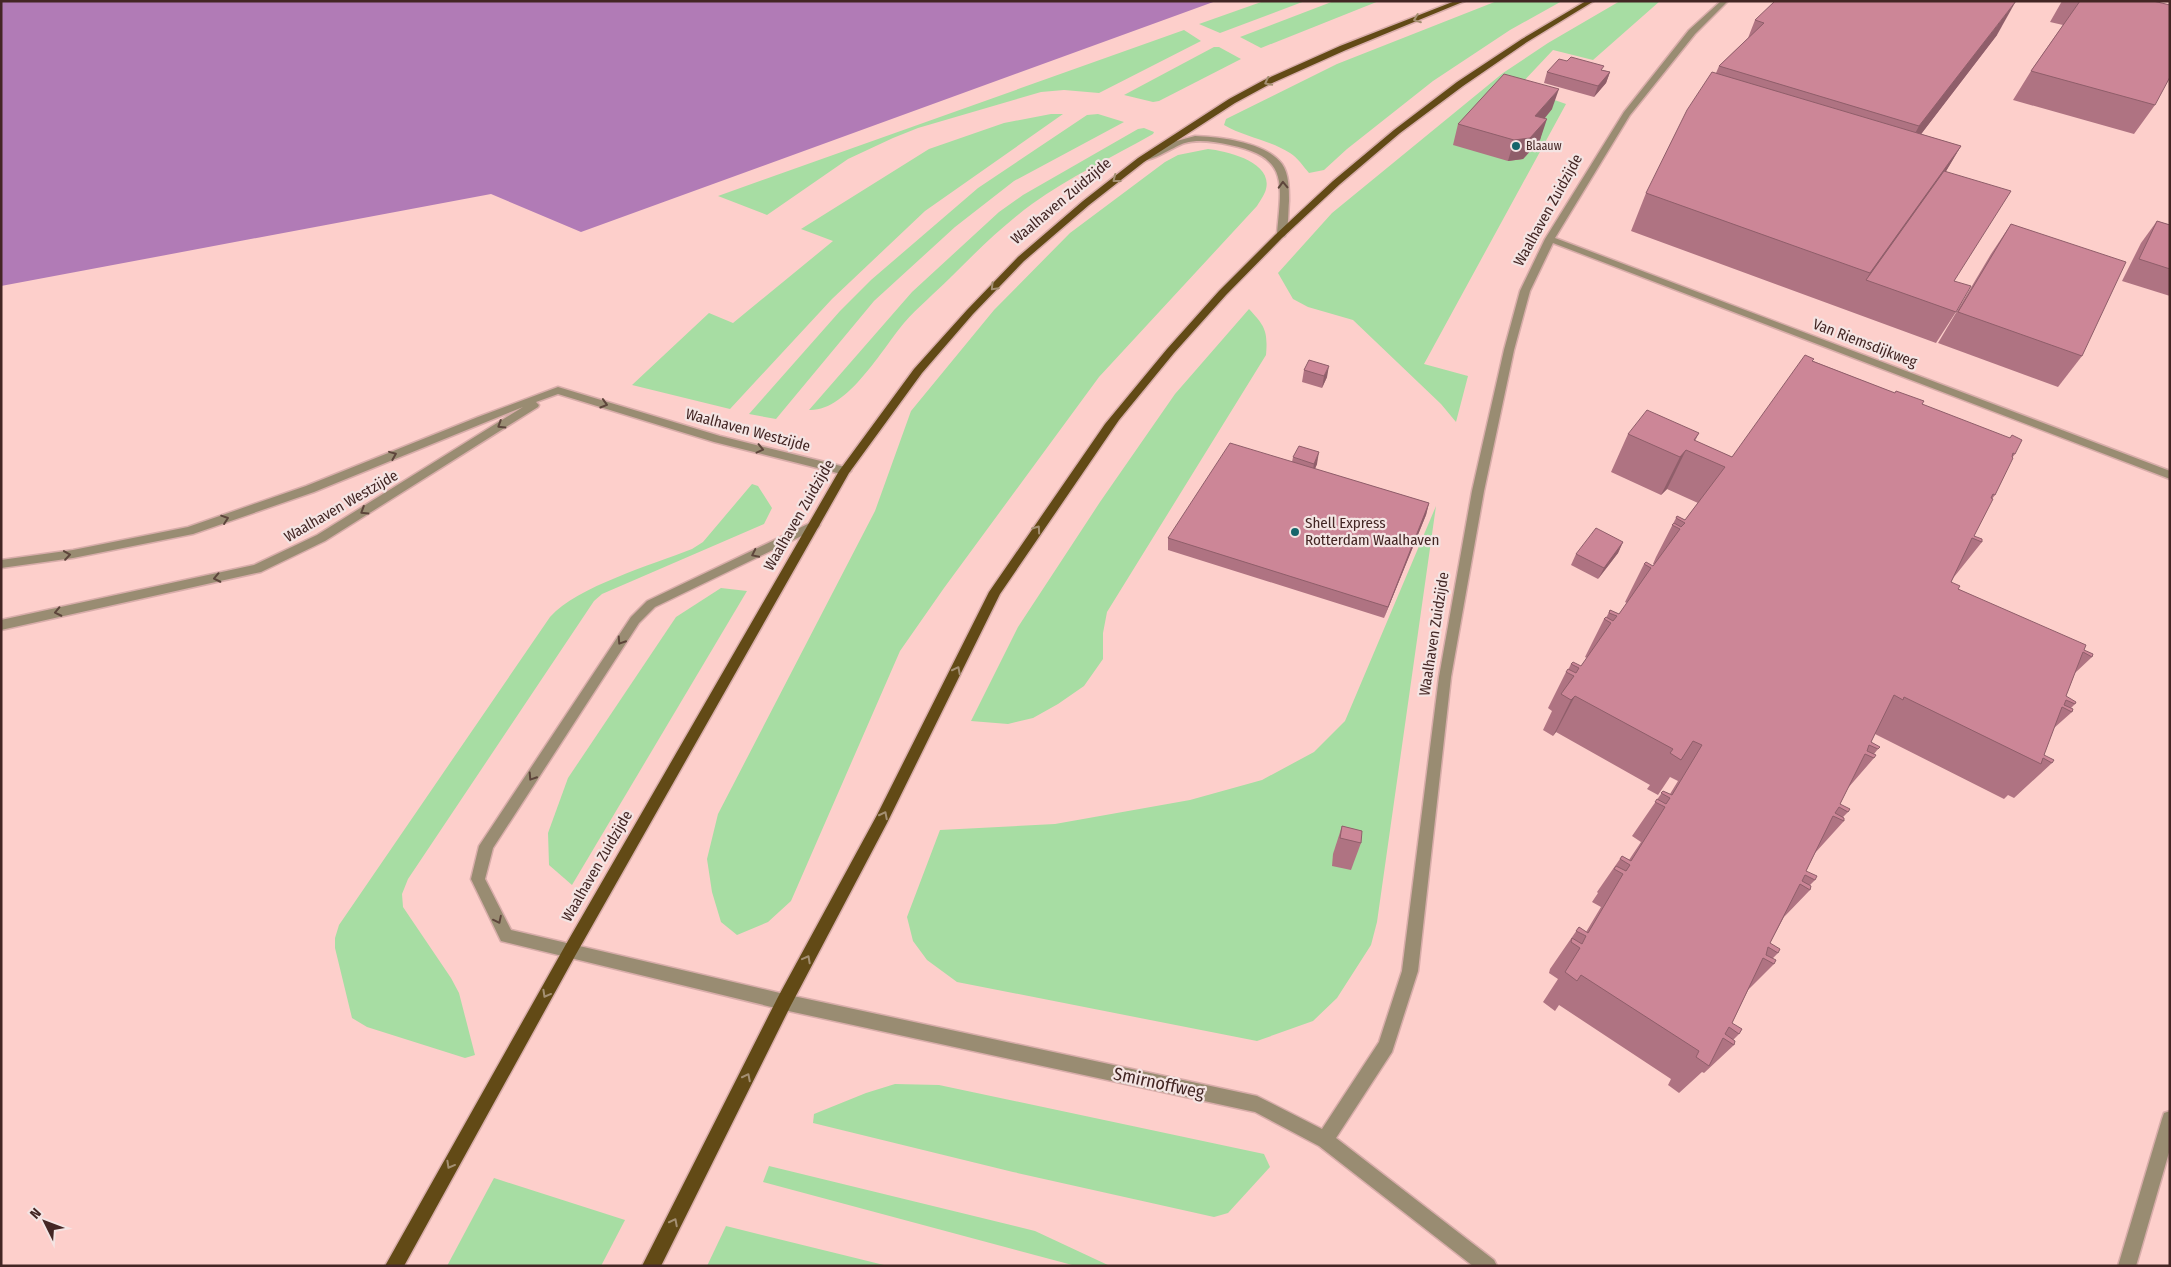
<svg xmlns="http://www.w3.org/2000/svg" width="2171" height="1267" viewBox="0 0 2171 1267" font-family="'Fira Sans Condensed',sans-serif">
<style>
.green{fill:#a7dda3}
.water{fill:#b17bb6}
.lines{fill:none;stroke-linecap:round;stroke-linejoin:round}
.minor-casing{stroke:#d8adaa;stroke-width:3}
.major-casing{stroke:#d8adaa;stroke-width:3}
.minor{fill:#998c72;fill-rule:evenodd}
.major{fill:#624a16;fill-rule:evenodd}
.wall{fill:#af7382}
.shaded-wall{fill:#8f5e6a}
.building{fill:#cc8697;stroke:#8f5e6a}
.oneway{stroke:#a48f72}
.oneway2{stroke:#5d453b}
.poi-dot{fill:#16656b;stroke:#f4e4e3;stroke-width:2}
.labels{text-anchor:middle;stroke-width:4.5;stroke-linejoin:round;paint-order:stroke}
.far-poi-label{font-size:12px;fill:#432624;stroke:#f4e4e3;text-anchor:start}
.street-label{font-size:15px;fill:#432624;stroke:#f4e4e3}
.poi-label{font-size:15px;fill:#432624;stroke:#f4e4e3;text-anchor:start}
.near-street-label{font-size:18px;fill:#432624;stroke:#f4e4e3}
</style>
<rect width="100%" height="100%" fill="#fdcfcb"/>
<g class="green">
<polygon points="1264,1 1305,1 1220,33 1199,24"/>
<polygon points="1334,1 1379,1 1261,48 1240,37"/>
<path d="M1497,1H1562L1510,30L1433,81L1347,149L1324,170L1309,173C1303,166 1298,158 1290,153C1270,140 1244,137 1224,125L1226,119L1337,64Z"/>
<polygon points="1620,1 1660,1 1593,60 1553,50 1518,87 1566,104 1424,364 1468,376 1456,422 1441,404 1353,320 1308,307 1293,299 1278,273 1332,213 1503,73 1548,43"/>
<polygon points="1184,30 1201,41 1099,93 1064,90 1041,92 918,128 893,138 848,159 767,215 718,196"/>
<polygon points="1214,47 1219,47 1241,59 1159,101 1153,102 1124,95"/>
<polygon points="1051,114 1063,114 925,211 832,299 730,409 632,385 709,313 733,323 833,241 801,229 929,149 1004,123"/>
<polygon points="1098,114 1124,122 1014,181 955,227 874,301 776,419 749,414 840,311 871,280 978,188 1087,115"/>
<path d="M1144,128L1154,132L1153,134C1113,157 1069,177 1032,204C1002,226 976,252 950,278C935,293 918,307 904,323C882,349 847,412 809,410L912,292L999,212L1023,195L1138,129Z"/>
<path d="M1208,149C1227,151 1273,162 1266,189C1265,194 1260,201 1257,206L1099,377L944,588L900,651L791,901L768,922L737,935L721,922L712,892L707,859L718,814L875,511L911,411L994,310L1070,233L1165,162L1178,155Z"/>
<path d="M1249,309C1265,326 1268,331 1266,355L1107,612L1103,633V659L1084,686L1058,704L1033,718L1008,724L971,721L1018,627L1100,502L1175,394Z"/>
<path d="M752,484L758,486L772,508L764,524L602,594L594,601L408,879L402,894L403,907L451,978L459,993L475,1055L465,1058L367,1027L352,1018L335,948V938L339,925L550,617C578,586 652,565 692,549L703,542Z"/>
<polygon points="1436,506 1377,922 1371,945 1337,998 1313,1021 1257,1041 957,982 927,960 913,941 907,917 940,830 1055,824 1190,800 1262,780 1314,752 1345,721"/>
<polygon points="721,588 747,591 572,885 549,865 548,833 568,778 676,617"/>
<polygon points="895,1084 939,1085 1264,1154 1270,1167 1228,1213 1214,1217 1013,1172 813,1123 814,1114 866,1093"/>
<polygon points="769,1166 1035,1231 1110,1266 1076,1266 763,1182"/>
<polygon points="494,1178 625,1220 601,1266 447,1266"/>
<polygon points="726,1226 888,1266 707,1266"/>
</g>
<polygon class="water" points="1,1 1216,1 581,232 491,194 1,286"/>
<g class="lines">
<defs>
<g id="minor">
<polygon points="1721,1 1728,1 1695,34 1630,115 1555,238 2170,471 2170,479 1553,243 1530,291 1514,350 1484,491 1451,677 1418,971 1392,1052 1336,1138 1494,1260 1497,1266 1473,1266 1319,1146 1255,1112 784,1010 501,941 471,879 479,846 631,617 647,601 814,521 818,522 820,525 818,528 655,607 639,623 493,848 485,879 511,930 784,994 1257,1096 1322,1129 1379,1042 1402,971 1439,677 1472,491 1504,350 1520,291 1545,239 1624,112 1689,30"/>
<path d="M1195,136C1220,137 1266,142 1282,164C1289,174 1289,189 1289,201C1288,212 1289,226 1285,236L1282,237L1277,234C1281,184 1290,157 1230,145C1216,142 1199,139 1185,143C1174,146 1148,165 1140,159L1173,142Z"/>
<polygon points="558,387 720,436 845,467 851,471 845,475 714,442 558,394 536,402 539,405 538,407 325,541 261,572 1,630 1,620 254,565 317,535 523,407 314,492 193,534 73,558 1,568 1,560 73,550 188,527 306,486 478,417"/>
<polygon points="2170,1111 2170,1149 2136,1266 2118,1266 2162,1119 2164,1113"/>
</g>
<g id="major">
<polygon points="1455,1 1465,1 1346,50 1270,84 1235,103 1144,162 1089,205 1024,261 973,314 922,373 849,473 575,956 404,1266 385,1266 565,946 839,471 914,369 967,310 1018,257 1083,201 1138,158 1229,99 1264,80 1340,46"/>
<polygon points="1586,1 1594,1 1527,42 1463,86 1400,133 1340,184 1282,238 1226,295 1174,353 1119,420 1000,594 887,823 790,1007 661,1266 642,1266 778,997 877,815 989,592 1105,424 1167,349 1219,291 1275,235 1333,181 1394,130 1457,82 1522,39"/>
</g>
</defs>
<use href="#minor" class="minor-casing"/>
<use href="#major" class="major-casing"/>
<use href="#minor" class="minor"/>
<use href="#major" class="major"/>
</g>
<g class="wall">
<polygon points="2062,1 2153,1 2155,105 2134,134 2013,100 2031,71 2063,25 2050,22"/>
<polygon points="1755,20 1997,35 1921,134 1961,146 1946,171 1956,312 1936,343 1631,231 1646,193 1716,73 1719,66 1748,38"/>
<polygon points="1603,70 1610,72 1606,83 1594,97 1544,83 1547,72"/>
<polygon points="1552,109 1545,118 1540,140 1523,159 1508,161 1453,145 1458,124"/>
<polygon points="2157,221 2170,225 2170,296 2122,281 2141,243"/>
<polygon points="2011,224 2082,356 2058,387 1938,343 1991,254"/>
<polygon points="1309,360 1327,377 1322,388 1302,382 1304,370"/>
<polygon points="1813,361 1922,404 2015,454 2012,458 1995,495 1992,499 1974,536 1982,542 1954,577 1951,582 1958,589 2084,650 2092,657 2075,673 2066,696 2075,704 2071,708 2072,712 2054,728 2044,755 2052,763 2014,798 2008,795 2004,799 1875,734 1871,742 1878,749 1874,754 1874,758 1848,788 1840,804 1848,812 1843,817 1844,821 1815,853 1806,871 1815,880 1810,885 1810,890 1784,917 1770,943 1778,953 1772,959 1774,964 1748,990 1732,1023 1739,1034 1733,1040 1734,1045 1704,1073 1702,1072 1679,1093 1668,1085 1671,1079 1559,1005 1555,1011 1543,1002 1558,979 1549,973 1550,969 1579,927 1586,932 1601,907 1592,902 1598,893 1597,892 1622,856 1629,860 1641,842 1632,836 1663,791 1670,794 1678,781 1670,777 1658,795 1647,789 1650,785 1556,732 1553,736 1543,730 1552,711 1548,708 1566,672 1568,670 1571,664 1581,666 1587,658 1585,657 1604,619 1606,618 1610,610 1619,614 1627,603 1625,602 1644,564 1653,566 1654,564 1653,564 1656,557 1677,516 1685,520 1698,503 1667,489 1661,495 1611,472 1628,434 1699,433 1695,441 1732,457"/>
<polygon points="1293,457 1317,464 1315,469 1429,503 1426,515 1384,618 1168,550 1168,538 1292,462"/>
<polygon points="1623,542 1618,553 1598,579 1571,565 1576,554"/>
<polygon points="1342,826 1361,843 1351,870 1332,866 1333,854"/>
</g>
<g class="shaded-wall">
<polygon points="2016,1 1997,35 1899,163 1919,126"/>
<polygon points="1610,72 1606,83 1594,97 1598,86"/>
<polygon points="1559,89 1552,109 1529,137 1535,116"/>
<polygon points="1547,119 1540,140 1523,159 1508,161 1514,140"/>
<polygon points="1961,146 1939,183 1866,280 1870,273"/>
<polygon points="1329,366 1327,377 1322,388 1324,376"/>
<polygon points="1686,450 1667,489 1661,495 1680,457"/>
<polygon points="1319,452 1317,464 1312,475 1314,464"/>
<polygon points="1429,503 1426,515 1384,618 1388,607"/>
<polygon points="1623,542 1618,553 1598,579 1604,568"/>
<polygon points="1575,696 1556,732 1553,736 1571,700"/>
</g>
<g class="building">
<polygon points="1775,1 2016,1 1919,126 1719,66 1764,23 1755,20"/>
<polygon points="2080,1 2153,1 2170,5 2170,77 2155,105 2031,71"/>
<polygon points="1571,57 1604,66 1601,70 1610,72 1598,86 1547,72 1559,59 1567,61"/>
<polygon points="1712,72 1961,146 1870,273 1646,193 1687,110"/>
<polygon points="1504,74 1559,89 1535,116 1547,119 1530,138 1514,140 1458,124"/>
<polygon points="1944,171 2011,191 1954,281 1971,286 1956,312 1866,280"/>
<polygon points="2157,221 2170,225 2170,269 2139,259"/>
<polygon points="2011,224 2126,262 2082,356 1958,312"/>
<polygon points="1805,355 1814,359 1812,361 1895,393 1896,391 1924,401 1922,404 2010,438 2012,435 2022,440 2015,454 2013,453 2012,457 2013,458 1995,495 1993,494 1991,498 1993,499 1974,536 1982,539 1982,542 1972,538 1951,582 1960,586 1958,589 2086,645 2084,650 2093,654 2092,657 2083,652 2066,696 2076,702 2075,704 2066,700 2064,705 2073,709 2072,712 2062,707 2044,755 2054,760 2052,763 2043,758 2041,764 1904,697 1903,700 1894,695 1871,742 1880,747 1878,749 1869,745 1867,751 1876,755 1874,758 1865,754 1840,804 1850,809 1848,812 1839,807 1835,813 1844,818 1844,821 1833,816 1806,871 1817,876 1815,880 1805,875 1802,881 1811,886 1810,890 1800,884 1770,943 1780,949 1778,953 1768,947 1766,955 1776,960 1774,964 1763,958 1732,1023 1742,1029 1739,1034 1729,1027 1725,1034 1735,1041 1734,1045 1723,1038 1709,1066 1696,1057 1699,1051 1581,975 1577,981 1565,972 1580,948 1571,942 1572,938 1582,944 1586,936 1576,931 1579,927 1588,933 1623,874 1614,869 1616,866 1626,871 1630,865 1620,859 1622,856 1631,861 1665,807 1655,802 1657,799 1666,804 1670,798 1661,793 1663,791 1672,795 1702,745 1693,741 1681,760 1670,753 1673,749 1575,696 1571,700 1561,694 1574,676 1566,672 1568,669 1576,673 1579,668 1571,664 1573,662 1581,666 1611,623 1604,619 1606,617 1613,621 1617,616 1609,613 1610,610 1619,614 1651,568 1644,564 1646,562 1653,566 1680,529 1672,525 1674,523 1681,527 1685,523 1676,518 1677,516 1685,520 1725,467 1686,450 1680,457 1628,434 1647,410 1699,433 1694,440 1732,457"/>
<polygon points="1309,360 1329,366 1324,376 1304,370"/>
<polygon points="1230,443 1429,503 1388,607 1168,538"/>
<polygon points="1299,446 1319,452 1314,464 1293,457"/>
<polygon points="1596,528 1623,542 1604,568 1576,554"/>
<polygon points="1342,826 1362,831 1361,843 1340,838"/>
</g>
<defs><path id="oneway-chevron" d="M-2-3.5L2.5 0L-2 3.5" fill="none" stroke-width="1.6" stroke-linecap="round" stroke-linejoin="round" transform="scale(1.25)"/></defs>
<g class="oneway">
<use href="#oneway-chevron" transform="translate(1417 19) rotate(159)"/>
<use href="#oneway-chevron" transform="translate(1268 82) rotate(153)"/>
<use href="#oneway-chevron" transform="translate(1116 179) rotate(142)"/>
<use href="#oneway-chevron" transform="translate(994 287) rotate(134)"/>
<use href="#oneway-chevron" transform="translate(1037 529) rotate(-55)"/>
<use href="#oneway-chevron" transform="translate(957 670) rotate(-63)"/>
<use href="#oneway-chevron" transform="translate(884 815) rotate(-63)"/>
<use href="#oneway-chevron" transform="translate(807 959) rotate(-62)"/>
<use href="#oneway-chevron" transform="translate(546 994) rotate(119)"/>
<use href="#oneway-chevron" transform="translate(747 1077) rotate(-63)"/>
<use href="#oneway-chevron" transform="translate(450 1165) rotate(119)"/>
<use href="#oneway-chevron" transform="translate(674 1222) rotate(-63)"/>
</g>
<g class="oneway2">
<use href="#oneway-chevron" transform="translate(1283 185) rotate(-92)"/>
<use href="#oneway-chevron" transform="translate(604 404) rotate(17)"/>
<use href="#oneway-chevron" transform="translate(501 425) rotate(148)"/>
<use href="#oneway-chevron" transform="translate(760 449) rotate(13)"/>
<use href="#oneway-chevron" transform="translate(393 455) rotate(-22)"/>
<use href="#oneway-chevron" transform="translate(364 511) rotate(148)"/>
<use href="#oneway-chevron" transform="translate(225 519) rotate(-19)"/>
<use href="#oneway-chevron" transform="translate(755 554) rotate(154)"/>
<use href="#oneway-chevron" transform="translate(67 555) rotate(-8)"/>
<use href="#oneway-chevron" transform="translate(217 578) rotate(168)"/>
<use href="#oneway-chevron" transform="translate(58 612) rotate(168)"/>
<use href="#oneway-chevron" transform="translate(621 641) rotate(123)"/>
<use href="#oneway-chevron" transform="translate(532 777) rotate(123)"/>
<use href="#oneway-chevron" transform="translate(498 920) rotate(64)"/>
</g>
<g class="poi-dot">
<circle cx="1516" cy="146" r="5"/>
<circle cx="1295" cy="532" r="5"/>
</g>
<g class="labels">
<g class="far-poi-label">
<text x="1526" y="150">Blaauw</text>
</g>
<g class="street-label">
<text transform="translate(1061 201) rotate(-40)" y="5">Waalhaven Zuidzijde</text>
<text transform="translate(1548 210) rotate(-61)" y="5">Waalhaven Zuidzijde</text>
<text transform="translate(1865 343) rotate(21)" y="5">Van Riemsdijkweg</text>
<text transform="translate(748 430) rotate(15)" y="5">Waalhaven Westzijde</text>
<text transform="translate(341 506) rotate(-30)" y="5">Waalhaven Westzijde</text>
<text transform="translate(799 515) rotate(-60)" y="5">Waalhaven Zuidzijde</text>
<text transform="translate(1434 634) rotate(-81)" y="5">Waalhaven Zuidzijde</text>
<text transform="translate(597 866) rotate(-60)" y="5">Waalhaven Zuidzijde</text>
</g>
<g class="poi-label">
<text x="1305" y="528">Shell Express<tspan x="1305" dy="17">Rotterdam Waalhaven</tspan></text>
</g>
<g class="near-street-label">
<text transform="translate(1159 1083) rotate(12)" y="6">Smirnoffweg</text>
</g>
</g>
<rect width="2171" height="1267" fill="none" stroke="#432624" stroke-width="5"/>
<g transform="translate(45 1222) rotate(312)" stroke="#f4e4e3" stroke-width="4" paint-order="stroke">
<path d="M0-4L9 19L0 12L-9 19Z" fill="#432624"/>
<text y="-8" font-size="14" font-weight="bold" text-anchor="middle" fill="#432624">N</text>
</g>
</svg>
